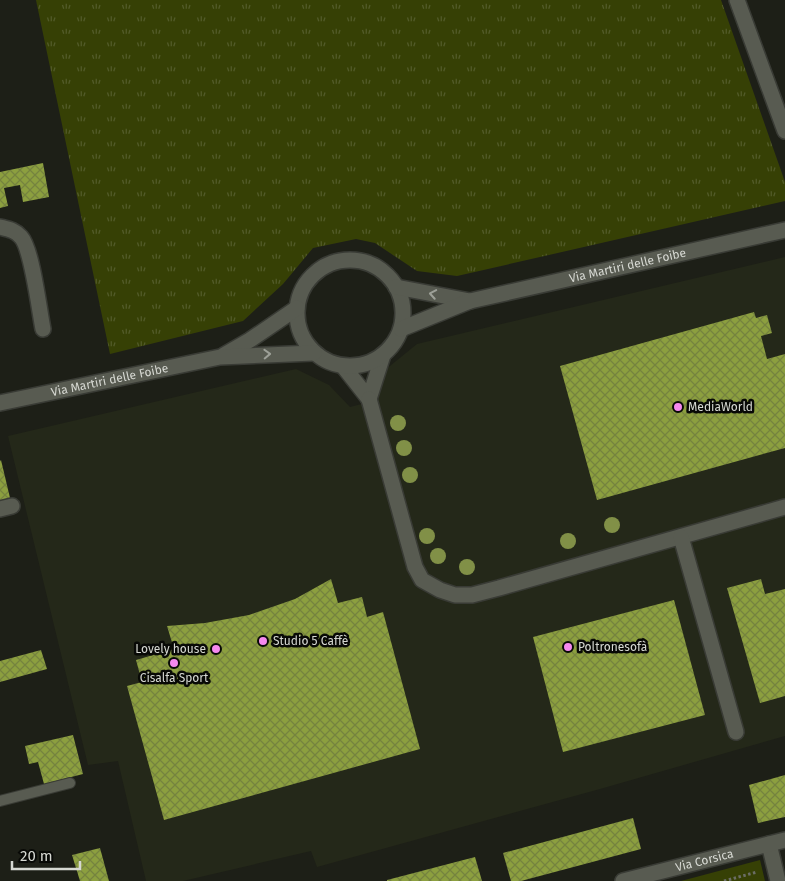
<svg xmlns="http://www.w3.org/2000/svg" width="785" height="881" viewBox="0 0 785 881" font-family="'Fira Sans',sans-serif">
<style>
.built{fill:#242819}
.grass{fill:url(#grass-tufts)}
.park{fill:#364005}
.building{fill:url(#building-cross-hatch)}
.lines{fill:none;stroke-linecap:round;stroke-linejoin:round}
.service-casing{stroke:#393b35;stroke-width:12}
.minor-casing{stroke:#393b35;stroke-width:18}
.tertiary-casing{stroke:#393b35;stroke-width:18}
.path{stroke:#6b6d66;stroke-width:3;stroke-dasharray:2.5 2.5;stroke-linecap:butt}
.service{stroke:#585b51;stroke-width:10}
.minor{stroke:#585b51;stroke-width:15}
.tertiary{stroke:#585b51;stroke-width:15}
.tree{fill:#819047}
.oneway{stroke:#9da098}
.poi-dot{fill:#f589ee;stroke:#080906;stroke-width:2}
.labels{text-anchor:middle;stroke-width:5;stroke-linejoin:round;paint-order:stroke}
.street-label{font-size:12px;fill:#d6d8d2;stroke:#080906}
.poi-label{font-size:12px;fill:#d6d8d2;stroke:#080906;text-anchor:start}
</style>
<defs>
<pattern id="grass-tufts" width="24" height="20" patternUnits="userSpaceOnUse" patternTransform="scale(1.25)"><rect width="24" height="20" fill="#364005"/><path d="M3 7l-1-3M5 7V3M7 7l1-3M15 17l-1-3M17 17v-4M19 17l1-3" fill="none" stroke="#525b29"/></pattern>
<pattern id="building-cross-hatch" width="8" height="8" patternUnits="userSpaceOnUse" patternTransform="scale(1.25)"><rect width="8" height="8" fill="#8c9f3f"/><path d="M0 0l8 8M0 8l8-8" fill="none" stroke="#75833f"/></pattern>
</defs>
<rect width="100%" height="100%" fill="#1d1f17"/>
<polygon class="built" points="785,257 785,736 600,789 317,867 311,851 183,881 146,881 118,761 88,765 8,436 296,369 329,385 350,407 377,400 385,370 417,344"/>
<polygon class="grass" points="36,0 721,0 785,182 785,201 457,276 417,271 375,243 356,239 313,248 283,284 243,321 110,354"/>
<polygon class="park" points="760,860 765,881 681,881"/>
<g class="building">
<polygon points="43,163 49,197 23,202 20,185 4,188 8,206 0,208 0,172"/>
<polygon points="754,312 756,318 767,315 772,333 761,336 767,359 785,354 785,448 597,500 560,366"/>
<polygon points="1,460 11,502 0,505 0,461"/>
<polygon points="331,579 338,603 362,597 367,617 383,612 420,749 164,820 127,686 142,682 136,660 174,649 167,626 205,623 249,615 295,599"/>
<polygon points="761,579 765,594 785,589 785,696 760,703 727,588"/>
<polygon points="674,600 705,715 563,752 533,637"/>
<polygon points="41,650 47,669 0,682 0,661"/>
<polygon points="73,735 83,774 44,784 38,762 29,764 25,746"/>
<polygon points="785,775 785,817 758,823 749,785"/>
<polygon points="633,818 641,849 521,881 511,881 503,853"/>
<polygon points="100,848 109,881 80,881 72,855"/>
<polygon points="475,857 482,881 387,881 387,880"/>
</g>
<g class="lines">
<defs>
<polyline id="service" points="0,801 70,783"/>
<g id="minor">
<polyline points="737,0 785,131"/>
<path d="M0,227C8,229 15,230 21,237C32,249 39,309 43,329"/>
<polyline points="343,366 369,399 383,355"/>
<polyline points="369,399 415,567 422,580 440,590 455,595 472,595 499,588 785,507"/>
<polyline points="0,509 12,506"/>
<polyline points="681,537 736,732"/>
<polyline points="769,844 778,881"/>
<path id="s1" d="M623,881L785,840"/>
</g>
<g id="tertiary">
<circle cx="350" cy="313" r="53"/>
<polyline points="396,287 470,301"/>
<path id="s2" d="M401,329L470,301L785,230"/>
<polyline points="224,355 250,340 297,308"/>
<path id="s3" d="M0,403L220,357L314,353"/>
</g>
</defs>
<use href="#service" class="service-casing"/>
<use href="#minor" class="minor-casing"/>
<use href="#tertiary" class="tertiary-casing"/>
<polyline class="path" points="724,881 757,872"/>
<use href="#service" class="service"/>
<use href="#minor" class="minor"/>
<use href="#tertiary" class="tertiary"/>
</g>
<g class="tree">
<circle cx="398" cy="423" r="8"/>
<circle cx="404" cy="448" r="8"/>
<circle cx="410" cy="475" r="8"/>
<circle cx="612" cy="525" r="8"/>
<circle cx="427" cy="536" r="8"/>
<circle cx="568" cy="541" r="8"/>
<circle cx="438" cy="556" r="8"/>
<circle cx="467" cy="567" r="8"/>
</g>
<defs><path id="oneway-chevron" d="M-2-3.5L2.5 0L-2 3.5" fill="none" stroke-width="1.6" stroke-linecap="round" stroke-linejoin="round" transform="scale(1.25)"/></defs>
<g class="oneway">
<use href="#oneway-chevron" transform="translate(433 294) rotate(-170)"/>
<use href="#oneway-chevron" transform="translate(267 354) rotate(-2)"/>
</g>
<g class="poi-dot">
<circle cx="678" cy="407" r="5"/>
<circle cx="263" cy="641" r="5"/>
<circle cx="568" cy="647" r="5"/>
<circle cx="216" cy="649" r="5"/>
<circle cx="174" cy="663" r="5"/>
</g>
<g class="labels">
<g class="street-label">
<text dy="4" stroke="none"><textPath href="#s2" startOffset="236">Via Martiri delle Foibe</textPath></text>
<text dy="4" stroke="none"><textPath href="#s3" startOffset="112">Via Martiri delle Foibe</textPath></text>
<text dy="4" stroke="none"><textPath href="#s1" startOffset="84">Via Corsica</textPath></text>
</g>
<g class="poi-label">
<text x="688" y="411">MediaWorld</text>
<text x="273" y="645">Studio 5 Caffè</text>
<text x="578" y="651">Poltronesofà</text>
<text x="206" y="653" text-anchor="end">Lovely house</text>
<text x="174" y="682" text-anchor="middle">Cisalfa Sport</text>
</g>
</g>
<path d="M12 861v8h68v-8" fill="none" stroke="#d6d8d2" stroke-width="2.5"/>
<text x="20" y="861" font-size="15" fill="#d6d8d2" stroke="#080906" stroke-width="4" paint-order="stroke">20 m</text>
</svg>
